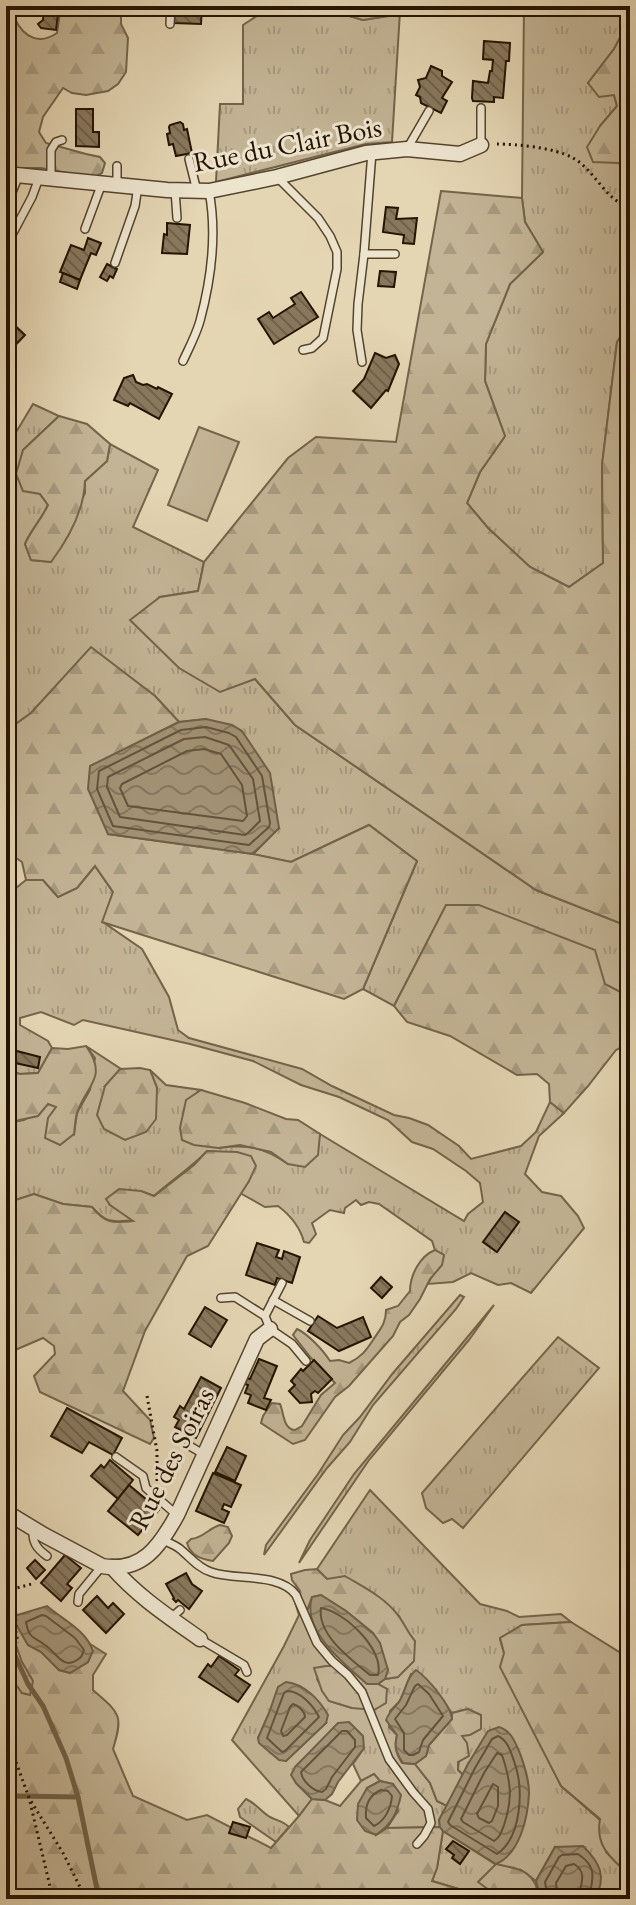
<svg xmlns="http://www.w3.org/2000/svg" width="636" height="1905" viewBox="0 0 636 1905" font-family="'EB Garamond',serif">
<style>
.grass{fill:url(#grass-tufts);stroke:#74644a;stroke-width:2;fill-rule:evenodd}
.forest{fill:url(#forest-firs);stroke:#74644a;stroke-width:2}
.wetland{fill:url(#wetland-marsh);stroke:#74644a;stroke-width:2}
.green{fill:#c3b495;stroke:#74644a;stroke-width:2}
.water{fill:url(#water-waves);stroke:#706047;stroke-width:2}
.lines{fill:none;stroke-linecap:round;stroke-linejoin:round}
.shore{stroke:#64533b;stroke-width:2}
.stream{stroke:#706047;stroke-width:5}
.building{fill:url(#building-back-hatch);stroke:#241300;stroke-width:2}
.service-casing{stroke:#54442d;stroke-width:10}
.minor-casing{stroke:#54442d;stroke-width:17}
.path{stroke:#241300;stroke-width:3;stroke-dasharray:2 4;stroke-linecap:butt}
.service{stroke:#ede4ce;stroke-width:7}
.minor{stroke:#ede4ce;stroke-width:14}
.labels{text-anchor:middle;stroke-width:6;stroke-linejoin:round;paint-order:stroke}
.street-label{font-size:28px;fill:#241300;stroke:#ede4ce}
</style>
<defs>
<pattern id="grass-tufts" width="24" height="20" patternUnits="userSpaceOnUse" patternTransform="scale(2)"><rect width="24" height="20" fill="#c3b495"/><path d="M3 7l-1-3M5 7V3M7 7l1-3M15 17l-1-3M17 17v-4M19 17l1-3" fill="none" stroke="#a79a7f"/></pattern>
<pattern id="forest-firs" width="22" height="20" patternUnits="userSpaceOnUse" patternTransform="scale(2)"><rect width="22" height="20" fill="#c3b495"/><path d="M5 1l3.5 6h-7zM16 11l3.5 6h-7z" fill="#a79a7f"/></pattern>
<pattern id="wetland-marsh" width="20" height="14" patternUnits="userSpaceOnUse" patternTransform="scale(2)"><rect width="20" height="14" fill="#c3b495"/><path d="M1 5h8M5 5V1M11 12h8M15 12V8" fill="none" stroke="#a79a7f"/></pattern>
<pattern id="water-waves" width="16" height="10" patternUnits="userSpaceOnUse" patternTransform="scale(2)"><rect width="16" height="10" fill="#a39376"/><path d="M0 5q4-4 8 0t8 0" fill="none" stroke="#85775e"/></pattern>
<pattern id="building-back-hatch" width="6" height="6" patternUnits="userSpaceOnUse" patternTransform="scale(2)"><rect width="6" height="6" fill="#88785d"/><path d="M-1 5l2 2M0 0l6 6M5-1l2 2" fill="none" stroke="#6f614a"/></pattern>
</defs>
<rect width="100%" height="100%" fill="#e4d5b3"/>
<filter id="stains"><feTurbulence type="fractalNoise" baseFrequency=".0025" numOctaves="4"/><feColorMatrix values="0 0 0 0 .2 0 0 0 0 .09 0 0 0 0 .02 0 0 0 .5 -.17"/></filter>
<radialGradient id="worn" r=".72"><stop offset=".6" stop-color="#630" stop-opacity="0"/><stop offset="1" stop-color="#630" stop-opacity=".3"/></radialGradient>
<g class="grass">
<polygon points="269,6 301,6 303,10 332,11 363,20 387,16 391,11 400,11 392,142 366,144 216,182 220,104 243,104 243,25 269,8"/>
<polygon points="524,6 630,6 630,19 614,49 588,83 614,95 617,106 600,126 618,163 630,165 630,322 617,342 602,465 603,563 569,587 530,567 488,528 467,503 480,472 505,436 485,381 486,344 510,284 543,252 525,222 522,198"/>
<path d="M33,404L59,416L23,450L40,494L48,505C41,520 31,530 25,544L31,560L51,562L85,493V481L107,461L110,444L158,470L133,527L204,562L198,591L160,597L255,679L295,725L536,890L630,927V997L446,906L394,1006L363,989L417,861L369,825L291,862L253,854L279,828L206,719L179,722L155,696L91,648L31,713L6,731V606L11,597L6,573V449Z"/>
<path d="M95,866L113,892L103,922L142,949L169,997L178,1030L189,1038L302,1069L332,1086L394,1115L409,1118L428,1125L459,1146L471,1159L521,1146L536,1132L550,1102L564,1113L539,1136L525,1174L542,1192L561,1196L578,1216L584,1228L531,1293L511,1283L498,1285L471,1273L453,1282L428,1284C433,1271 441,1270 444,1255L435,1250L432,1241L379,1204L369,1202L361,1205L356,1200L345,1208L344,1213L330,1210L312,1223L316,1234L309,1243L304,1242C300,1227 290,1215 278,1206L265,1207L240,1193L249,1181L220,1152L207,1151C191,1168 172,1180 154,1196L141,1191L110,1205L134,1220C113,1222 106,1224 92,1207L63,1204L34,1194L6,1203V1123L24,1120L48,1104L56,1106L74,1134L77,1113L90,1090L95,1058L86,1046L121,1069L105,1086L157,1088L150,1070L166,1085L201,1090L187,1100L218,1148C248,1144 263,1147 288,1164L318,1143L320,1134L464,1221L468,1214L483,1202L480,1183L466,1171L433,1149L412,1142L388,1120L339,1097L301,1085L253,1061L190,1044L83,1020L74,1025L41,1012L20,1018V1025L48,1041L52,1048L38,1073L20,1074L6,1070V896L26,880H43L58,897L77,888Z"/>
<polygon points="460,1295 464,1297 456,1309 373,1405 350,1442 327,1468 264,1555 266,1545 318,1474 343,1435 360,1417 393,1373"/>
<polygon points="494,1305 469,1340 369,1460 299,1563 310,1540 354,1474"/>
<polygon points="558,1337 599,1368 463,1528 452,1519 443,1523 426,1508 422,1493"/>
<path d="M370,1490L480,1604L507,1611L519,1617L561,1614L571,1622L522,1625L500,1639L504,1653L561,1786L600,1820L606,1852L630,1876L627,1899H595L599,1893L555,1847L536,1881L521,1870L493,1893L492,1899L432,1881L437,1868L443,1831L495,1864L468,1764L463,1775L458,1770L461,1736L468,1709L452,1713L435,1690L411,1674L400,1701L390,1711L389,1727L397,1735C394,1747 396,1753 402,1763L415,1764L430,1783L437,1801L447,1806L439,1820L440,1827L387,1828L398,1811L393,1784L380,1781L374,1774L361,1781L353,1764L364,1748L325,1738L295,1767L296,1783L312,1799L299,1816L232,1740L284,1646L299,1615L306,1613L310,1605C318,1638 324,1642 347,1666H326L317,1679L329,1701L352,1708L387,1689L378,1684L385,1679L398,1677L414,1641L404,1628L399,1616L327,1579L317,1569ZM269,1713L326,1723L286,1761L258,1738Z"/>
<path d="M246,1799C257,1804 261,1812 270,1817C278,1821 283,1821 289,1827L276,1842L240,1817L238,1809Z"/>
</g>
<g class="forest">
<path d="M61,6H121V24L128,38L126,72L118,84L108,91L86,95L72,93L63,88L43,117L39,132L46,143L86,154L100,157L105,163L102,173L93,178L41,168H6V18L15,19C24,38 40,45 57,33Z"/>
<polygon points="301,6 393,6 394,8 388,16 363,20 332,11 302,10"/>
<polygon points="630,19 630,165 618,163 593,162 587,147 600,126 617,106 614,95 599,97 588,83 614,49"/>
<polygon points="441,191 522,198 525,222 543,252 510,284 486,344 485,381 505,436 480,472 467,503 488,528 530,567 569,587 603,563 602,465 617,342 630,322 630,927 536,890 295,725 255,679 220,692 179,668 130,620 160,597 198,591 204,562 288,458 316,437 396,442"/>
<path d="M59,416L87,424L110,444L107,461L85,481C84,511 69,538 51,562L31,560L25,544C31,530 41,520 48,505L40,494L23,491L16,474L23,450Z"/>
<polygon points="91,647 155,696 179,722 91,766 108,834 253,854 291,862 369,825 417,861 363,989 344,999 102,922 113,892 95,866 77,888 58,897 43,880 26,880 22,862 6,851 6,731 31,713"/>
<polygon points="446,905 479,905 595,950 605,984 630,997 630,1043 616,1050 588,1086 564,1113 550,1102 549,1084 537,1074 517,1075 450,1036 407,1022 394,1006"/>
<path d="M86,1046C109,1078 86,1085 77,1113C75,1119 75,1127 74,1134L60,1145L45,1138L48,1118L56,1107L48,1104L38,1116L6,1123V1070L20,1074L38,1073L52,1048L68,1049Z"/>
<polygon points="140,1068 150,1070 157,1088 156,1119 146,1132 125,1140 104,1129 97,1115 105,1086 120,1069"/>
<polygon points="201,1090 245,1103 286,1119 298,1120 320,1134 318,1155 305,1167 288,1164 271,1152 258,1149 240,1145 218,1148 194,1145 182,1140 180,1128 186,1100"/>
<path d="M207,1151L237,1152L251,1156L256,1166L249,1181L208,1246L187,1256L145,1331L123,1391L150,1420L154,1438L150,1444L40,1392L34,1376L55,1354L54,1346L43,1338L6,1354V1203L34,1194L63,1204L92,1207C106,1224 112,1223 133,1221L110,1205L106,1199L119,1189L141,1191L154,1196L194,1165Z"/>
<path d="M435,1250L444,1255L442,1265L430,1279L420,1299L409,1315L400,1322L393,1336L349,1386L335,1397L305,1440L293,1444L261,1423L263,1416L272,1403L280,1404C284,1413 283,1429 295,1430L302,1426L321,1395L335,1383L311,1358L293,1335L297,1329C308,1334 323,1350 330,1361L339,1360L349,1363C361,1357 366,1351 373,1340C380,1329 386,1324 386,1310L398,1306L410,1291C410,1275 420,1256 435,1250Z"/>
<path d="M220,1525L228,1527L232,1536L229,1543L213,1561C201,1559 191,1556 187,1543L191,1539C203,1538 209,1528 220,1525Z"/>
<path d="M317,1569L327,1579L345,1576C363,1587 384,1597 397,1614C404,1622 407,1632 415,1641L414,1661L398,1677L385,1679L388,1670L373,1633L346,1611L321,1595L312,1597L306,1613L299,1615L295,1602L300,1591L292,1580L291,1574L305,1570Z"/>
<path d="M571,1622L621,1653L630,1649V1876C612,1858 595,1848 600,1819L561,1786L500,1667L504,1653L500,1638L522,1625Z"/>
<path d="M17,1625L28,1645L41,1651L59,1670L70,1673L88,1662L92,1651L90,1644L106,1654L93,1675V1690C119,1713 124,1714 113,1749L133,1796L187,1820L207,1815L271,1848L299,1816L312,1799L325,1800L340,1806L361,1781L374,1774L380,1781L367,1788L376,1835L387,1828L440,1827L443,1831L437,1868L432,1881L492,1899L493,1893L478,1882L496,1864C523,1870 533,1870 541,1899H6V1641L9,1640Z"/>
<polygon points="326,1666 347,1666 367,1684 378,1684 387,1689 386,1703 374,1710 352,1708 329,1701 322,1691 314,1668"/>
<polygon points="468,1709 481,1715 481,1729 470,1735 462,1736 467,1743 469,1756 458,1762 458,1770 463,1775 447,1806 437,1801 430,1783 415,1764 426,1756 429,1745 452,1719 452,1713"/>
</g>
<polygon class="wetland" points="12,1634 22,1662 33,1681 30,1695 22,1693 6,1671 6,1641 9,1641"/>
<polygon class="green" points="199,427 239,442 207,521 168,505"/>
<g class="water">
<polygon points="206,719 232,725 242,731 270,773 279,828 253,854 108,834 88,789 90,766 179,722"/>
<path d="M321,1595L346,1611L373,1633L380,1643L388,1670L385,1679L378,1684H367C345,1664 301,1631 312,1597Z"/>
<path d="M6,1601L14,1616L47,1606C63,1620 86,1630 93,1651L88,1662L70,1673L59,1670L41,1652L28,1645L17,1626L9,1641H6Z"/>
<path d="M416,1670C428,1678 451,1706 452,1719L429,1745L426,1756L415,1764L403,1763C396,1753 394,1747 397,1735L386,1720C389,1712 394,1708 399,1702C406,1691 406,1678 416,1670Z"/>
<path d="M286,1682C304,1684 319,1699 328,1715L326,1723L286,1761L279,1760L259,1743L258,1738L269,1713L278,1687Z"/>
<polygon points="349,1722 363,1736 364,1748 338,1782 332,1794 325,1800 312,1799 296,1783 291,1775 295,1767 338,1723"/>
<path d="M499,1727C512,1731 516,1744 521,1756C525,1768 529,1780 529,1793C528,1817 520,1854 496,1864L443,1831L440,1827L439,1820L468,1764L488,1731Z"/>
<path d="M380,1781L393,1784L401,1795C397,1814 391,1825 376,1835L365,1831L357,1820L358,1804L367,1788Z"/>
<path d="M583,1846C600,1863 607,1876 595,1899H541L536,1881L555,1847Z"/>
</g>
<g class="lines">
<g class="shore">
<polygon points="206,727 229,733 236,737 262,776 270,823 269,827 249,845 113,826 97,789 99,771 181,730"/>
<polygon points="205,737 229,745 253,779 260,821 248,833 245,835 120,817 107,787 108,777 184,739"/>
<polygon points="204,749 221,754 242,785 247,816 243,821 128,806 120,788 122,784 187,751"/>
<path d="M321,1608C344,1611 385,1650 378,1675H370C351,1659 317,1635 321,1608Z"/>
<path d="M42,1615L46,1616L75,1638L84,1650C81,1657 83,1656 77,1660C63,1670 56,1652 45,1645C33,1636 29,1639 26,1622Z"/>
<polygon points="418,1684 429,1694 443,1716 423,1740 419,1752 413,1755 409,1755 404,1750 404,1733 395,1719 406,1705 415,1686"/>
<path d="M287,1691C300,1691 313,1705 319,1717L285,1751L282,1752L267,1738L284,1693Z"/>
<path d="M293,1704C298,1705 305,1712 305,1717L287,1735L283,1736L281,1731L290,1707Z"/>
<path d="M342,1731H347L355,1740V1747L332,1777L326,1789L322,1792C313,1791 302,1781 301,1772Z"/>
<path d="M498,1736C508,1741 510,1750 514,1761C524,1788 522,1837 497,1854L450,1825L448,1822L475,1768L492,1739Z"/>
<path d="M497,1753L502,1755C511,1782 513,1798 504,1825C501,1833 500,1837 494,1841L463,1822L461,1819L484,1773Z"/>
<polygon points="493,1784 498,1787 498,1806 492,1821 489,1823 479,1818 477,1814"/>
<path d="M381,1790L388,1791L392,1796C391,1808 385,1821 374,1826L366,1818C365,1805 369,1795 381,1790Z"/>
<path d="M548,1899L545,1882L559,1857L562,1855L578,1854C599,1868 592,1879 589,1899"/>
<path d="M558,1899L556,1883L566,1866L574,1864C589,1873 579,1886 579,1899"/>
</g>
<g class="stream">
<polyline points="6,1636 28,1684 43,1706 66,1758 78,1797 99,1899"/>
<polyline points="6,1802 17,1796 78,1797"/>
</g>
</g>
<g class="building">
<polygon points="44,6 59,6 56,30 41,28 38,24 43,20"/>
<polygon points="175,6 202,6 201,24 174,23"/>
<polygon points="484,41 510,43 509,61 506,61 503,98 494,97 494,102 473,101 472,98 473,81 488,83 490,71 492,71 493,60 483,59"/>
<polygon points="431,66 442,71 442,76 452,82 442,98 447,101 441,113 421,103 420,97 416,95 420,87 418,80 426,78"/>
<polygon points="76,109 93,109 93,132 99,132 99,147 76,146"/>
<polygon points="180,122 183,124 184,130 187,129 192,153 176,156 173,144 169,145 167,134 170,133 169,127 170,125"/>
<polygon points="386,207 398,208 396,219 417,218 414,244 403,243 404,235 383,232"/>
<polygon points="167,223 190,225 187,254 162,253 164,234 167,235"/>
<polygon points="88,238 101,243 96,255 91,253 80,280 60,272 71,245 84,250"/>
<polygon points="107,264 117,269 113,278 110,276 107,281 100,277"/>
<polygon points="380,271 396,272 394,287 378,286"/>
<polygon points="63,273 80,280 77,289 60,282"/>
<polygon points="301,292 318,317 274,344 258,319 269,312 273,318 295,304 291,298"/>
<polygon points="9,320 25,335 6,355 6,323"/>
<polygon points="375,353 386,358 395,355 399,364 388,391 386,390 371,408 353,391 364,379"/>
<polygon points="133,375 136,382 143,385 147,384 157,389 158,387 172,394 159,419 130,403 128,406 114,400 124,378"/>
<polygon points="9,1049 40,1057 38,1068 6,1061"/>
<polygon points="505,1212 519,1222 497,1252 483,1242"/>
<polygon points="257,1243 279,1250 276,1257 282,1259 284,1251 300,1257 292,1283 277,1278 275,1285 246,1275"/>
<polygon points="381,1277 392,1287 382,1298 371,1288"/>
<polygon points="205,1307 227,1320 211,1347 189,1334"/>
<polygon points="318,1316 337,1328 363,1317 371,1337 339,1351 308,1331"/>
<polygon points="259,1359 277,1366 264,1398 271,1400 266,1410 248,1403 251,1395 245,1393 248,1385 245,1384 247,1378 250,1379"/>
<polygon points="314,1360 332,1379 318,1393 315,1391 311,1394 312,1402 300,1403 289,1391 295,1385 291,1381 301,1369 303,1371"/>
<polygon points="201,1377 221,1388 196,1438 175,1427 179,1420 174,1417 180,1406 184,1409"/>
<polygon points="67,1408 122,1438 113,1455 89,1442 82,1453 51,1436"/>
<polygon points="227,1447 246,1456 235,1481 215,1472"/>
<polygon points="110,1460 133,1480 118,1499 91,1476 101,1465 104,1468"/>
<polygon points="213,1473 241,1485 231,1507 224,1504 222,1509 229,1512 224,1523 196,1511"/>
<polygon points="129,1485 159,1510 138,1535 108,1511"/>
<polygon points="65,1555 81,1568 67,1584 72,1588 61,1601 41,1583"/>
<polygon points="35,1560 45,1570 36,1579 27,1568"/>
<polygon points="186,1573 192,1584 202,1591 189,1609 178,1600 176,1602 173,1599 174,1598 166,1584"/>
<polygon points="97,1596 108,1608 113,1603 124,1614 106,1633 83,1610"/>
<polygon points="219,1656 239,1670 235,1675 250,1685 238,1702 199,1677 208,1664 211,1667"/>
<polygon points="233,1822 250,1827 246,1838 229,1833"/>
<polygon points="453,1841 469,1851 460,1864 452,1858 454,1855 446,1849"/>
</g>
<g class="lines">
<defs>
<g id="service">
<polyline points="24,6 27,11"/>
<polyline points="170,24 171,6"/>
<polyline points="481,108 481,145"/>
<polyline points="407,149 429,111"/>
<polyline points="189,159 197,191"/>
<polyline points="117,166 117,185"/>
<polyline points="51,177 51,150 56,142 62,140"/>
<polyline points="277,177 318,218 330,236 337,252 337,269 323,338 312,348 303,350"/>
<polyline points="175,190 177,218"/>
<polyline points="6,207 19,175"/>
<polyline points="85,229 102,183"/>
<polyline points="6,246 32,197 39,178"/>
<polyline points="364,254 395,254"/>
<polyline points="115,263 135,206 138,186"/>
<polyline points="6,281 7,282"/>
<path d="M183,361C189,348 196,335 200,321C211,280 217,233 209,191"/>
<polyline points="362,362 357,330 358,304 364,254 372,152"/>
<polyline points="282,1283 265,1316 270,1329 292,1344 306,1361"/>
<polyline points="221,1298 235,1297 265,1316"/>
<polyline points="273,1300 310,1321"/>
<polyline points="188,1445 205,1455"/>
<polyline points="116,1457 143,1476 146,1488 177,1515"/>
<path d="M33,1528C32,1542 36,1548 47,1556"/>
<path d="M163,1540C169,1543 175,1545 180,1549C190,1557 198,1568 211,1572C235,1581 279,1572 296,1595L317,1643L332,1661L348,1675L362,1692L389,1759L413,1792L428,1809L431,1823L424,1836L417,1844"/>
<polyline points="78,1602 79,1594 102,1566"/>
<polyline points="171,1618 180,1610"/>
<polyline points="200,1639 244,1665 247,1672"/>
</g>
<g id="minor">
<polyline points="6,174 167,190 209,191 277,177 366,153 407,149 460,154 481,145"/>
<path d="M6,1512L44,1535L102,1566C142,1573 160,1546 177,1515L257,1339L270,1329"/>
<path d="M112,1567C137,1596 169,1617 200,1639"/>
</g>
</defs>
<use href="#service" class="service-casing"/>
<use href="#minor" class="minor-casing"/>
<g class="path">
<path d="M497,144C516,144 556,148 573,158C595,170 604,199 630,208"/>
<polyline points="147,1396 157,1451 157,1482"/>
<polyline points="15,1589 16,1632 18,1643"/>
<polyline points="6,1591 35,1583"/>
<polyline points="6,1734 29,1798 63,1853 86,1899"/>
<polyline points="30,1802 53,1899"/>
<polyline points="196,1899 222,1893 262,1899"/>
<polyline points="266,1899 302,1897 308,1899"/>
</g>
<use href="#service" class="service"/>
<use href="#minor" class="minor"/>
</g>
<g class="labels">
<g class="street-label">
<text transform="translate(287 144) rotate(-11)" y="10">Rue du Clair Bois</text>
<text transform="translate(171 1458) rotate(-63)" y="10">Rue des Soiras</text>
</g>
</g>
<rect width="636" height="1905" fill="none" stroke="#e4d5b3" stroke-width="32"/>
<rect x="8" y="8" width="620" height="1889" fill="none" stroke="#241300" stroke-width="4"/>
<rect x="16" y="16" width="604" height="1873" fill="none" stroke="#241300" stroke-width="2"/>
<rect width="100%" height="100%" filter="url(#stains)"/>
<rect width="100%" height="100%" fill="url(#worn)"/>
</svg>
